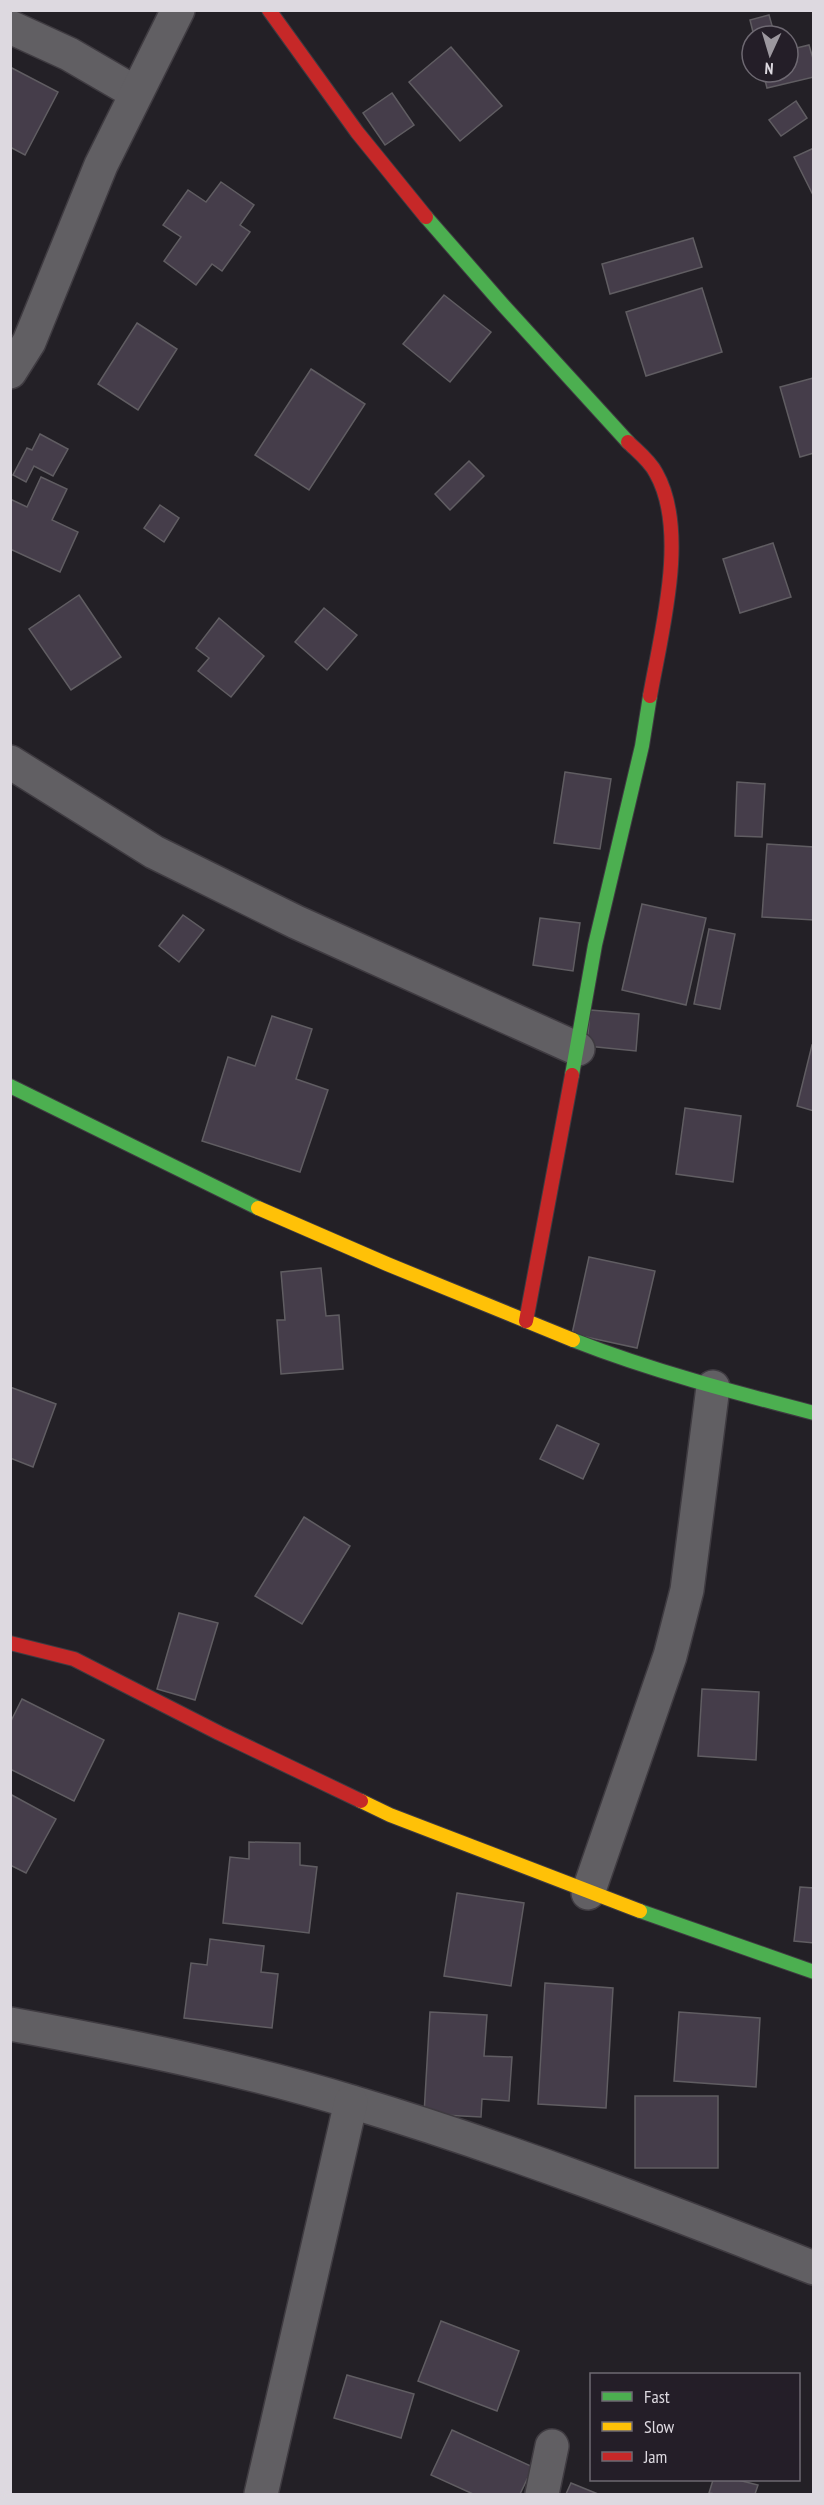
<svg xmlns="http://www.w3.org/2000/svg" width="824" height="2505" viewBox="0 0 824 2505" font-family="'PT Sans Narrow',sans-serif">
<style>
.building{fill:#453d4a;stroke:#605d62;stroke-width:1.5}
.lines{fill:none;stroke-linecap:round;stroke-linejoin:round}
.street-casing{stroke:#3f3b41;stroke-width:36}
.fast-casing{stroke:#3f3b41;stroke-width:16}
.slow-casing{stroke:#3f3b41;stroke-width:16}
.jam-casing{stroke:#3f3b41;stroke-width:16}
.street{stroke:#615f63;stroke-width:33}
.fast{stroke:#4caf50;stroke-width:14}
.slow{stroke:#ffc107;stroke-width:14}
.jam{stroke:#c62828;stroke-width:14}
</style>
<rect width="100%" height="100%" fill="#232026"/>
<g class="building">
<polygon points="769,15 775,36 754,36 750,20"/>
<polygon points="809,45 814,62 814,77 767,88 763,72 788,72 788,50"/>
<polygon points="451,47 502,106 460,141 409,82"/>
<polygon points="10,67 58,92 25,155 10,147"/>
<polygon points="392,93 414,125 385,145 363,113"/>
<polygon points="796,101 807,118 781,136 769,120"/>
<polygon points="814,148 814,197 794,157"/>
<polygon points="221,182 254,205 240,225 250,232 222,271 212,264 196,285 164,261 181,237 163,225 188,190 206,202"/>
<polygon points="693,238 702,267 610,294 602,264"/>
<polygon points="702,288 722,352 646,376 626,312"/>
<polygon points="444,295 491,332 450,382 403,344"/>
<polygon points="137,323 177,349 138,410 98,384"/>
<polygon points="311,369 365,404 309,490 255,455"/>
<polygon points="813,378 814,453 800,457 780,387"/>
<polygon points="40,434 68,449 53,476 34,466 26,482 13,475 27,448 32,450"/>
<polygon points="469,461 484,476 450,510 435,494"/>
<polygon points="41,477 67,489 52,520 78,532 60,572 10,549 10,499 27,507"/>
<polygon points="160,505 179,518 164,542 144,528"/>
<polygon points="773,543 791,597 740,613 723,559"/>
<polygon points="79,595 121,657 71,690 29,629"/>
<polygon points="324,608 357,635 327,670 295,642"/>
<polygon points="219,618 264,656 231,697 198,671 209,658 196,648"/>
<polygon points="565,772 611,779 600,849 554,843"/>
<polygon points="737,782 765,784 762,837 735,836"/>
<polygon points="767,844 814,847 814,920 762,917"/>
<polygon points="642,904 706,918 686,1005 622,990"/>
<polygon points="183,915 204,930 179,962 159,946"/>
<polygon points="540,918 580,923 573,971 533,965"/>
<polygon points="709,929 735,934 720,1009 694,1004"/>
<polygon points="590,1010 639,1014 636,1051 587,1046"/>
<polygon points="272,1016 312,1029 296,1079 328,1090 300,1172 202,1141 228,1057 255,1066"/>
<polygon points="812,1045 814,1046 814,1111 797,1106"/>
<polygon points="685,1108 741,1116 733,1182 676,1174"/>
<polygon points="589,1257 655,1271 637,1348 572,1334"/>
<polygon points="321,1268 326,1316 339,1315 343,1369 281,1374 277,1320 285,1320 281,1272"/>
<polygon points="10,1387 56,1404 33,1467 10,1458"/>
<polygon points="557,1425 599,1444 583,1479 540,1459"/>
<polygon points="304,1517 350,1546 302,1624 255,1596"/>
<polygon points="179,1613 218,1623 195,1700 157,1689"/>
<polygon points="702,1689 759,1692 756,1760 698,1756"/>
<polygon points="22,1699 104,1740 74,1801 10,1769 10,1723"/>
<polygon points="10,1794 56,1819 26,1873 10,1865"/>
<polygon points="249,1842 300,1843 300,1865 317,1867 309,1933 223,1923 230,1857 249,1859"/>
<polygon points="800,1887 814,1888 814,1943 794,1941"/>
<polygon points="457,1893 524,1903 511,1986 444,1976"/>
<polygon points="210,1939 264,1946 261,1972 278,1974 272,2028 184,2018 191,1963 207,1965"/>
<polygon points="545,1983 613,1988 606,2108 538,2104"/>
<polygon points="430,2012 487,2015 484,2056 512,2057 509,2101 482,2099 481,2117 424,2114"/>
<polygon points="679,2012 760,2018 756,2087 674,2081"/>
<rect x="635" y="2096" width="83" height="72"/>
<polygon points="441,2321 519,2351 497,2411 418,2381"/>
<polygon points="347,2375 414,2394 401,2438 334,2418"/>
<polygon points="452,2430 533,2467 520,2494 473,2494 431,2475"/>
<polygon points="713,2480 738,2480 758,2485 755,2494 715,2494 709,2493"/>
<polygon points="571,2483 598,2494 566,2494"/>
</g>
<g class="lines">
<defs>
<g id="street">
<polyline points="10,27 69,54 136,93"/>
<polyline points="10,372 29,342 101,165 178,10"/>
<polyline points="10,762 154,852 296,922 578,1049"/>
<polyline points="588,1893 670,1656 687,1590 713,1387"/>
<path d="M10,2024C125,2045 240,2068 352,2102C509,2149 661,2208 814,2268"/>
<polyline points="261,2494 351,2102"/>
<polyline points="542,2494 552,2446"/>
</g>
<g id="fast">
<polyline points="426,217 503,305 628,442"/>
<polyline points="572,1075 595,945 642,746 650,696"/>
<polyline points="10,1086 258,1208"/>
<path d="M573,1340C652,1371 733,1392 814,1413"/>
<polyline points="640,1911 814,1972"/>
</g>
<g id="slow">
<polyline points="258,1208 387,1264 573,1340"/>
<polyline points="361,1801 390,1815 640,1911"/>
</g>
<g id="jam">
<polyline points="269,10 357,132 426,217"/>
<path d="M628,442C637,451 650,461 656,473C689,531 661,633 650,696"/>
<polyline points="526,1321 572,1075"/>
<polyline points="10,1643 74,1659 219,1733 361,1801"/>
</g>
</defs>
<use href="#street" class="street-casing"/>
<use href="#fast" class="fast-casing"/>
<use href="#slow" class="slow-casing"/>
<use href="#jam" class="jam-casing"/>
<use href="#street" class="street"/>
<use href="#fast" class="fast"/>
<use href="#slow" class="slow"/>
<use href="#jam" class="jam"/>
</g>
<rect width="824" height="2505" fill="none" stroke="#ddd9e0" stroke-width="24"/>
<rect x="590" y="2373" width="210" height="108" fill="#241e28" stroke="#6e6972" stroke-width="1.5"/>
<rect x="602" y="2392" width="30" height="9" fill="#4caf50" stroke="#6e6972" stroke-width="1.5"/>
<text x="644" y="2403" font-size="18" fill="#ddd9e0">Fast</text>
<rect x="602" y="2422" width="30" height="9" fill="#ffc107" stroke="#6e6972" stroke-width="1.5"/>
<text x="644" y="2433" font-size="18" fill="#ddd9e0">Slow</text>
<rect x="602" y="2452" width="30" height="9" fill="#c62828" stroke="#6e6972" stroke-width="1.5"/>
<text x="644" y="2463" font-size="18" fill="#ddd9e0">Jam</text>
<g transform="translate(770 54) rotate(184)"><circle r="28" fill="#241e28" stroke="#6e6972" stroke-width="1.5"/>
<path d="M0-4.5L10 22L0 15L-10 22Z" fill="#9c989f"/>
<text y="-9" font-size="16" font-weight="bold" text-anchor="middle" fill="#ddd9e0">N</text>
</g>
</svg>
